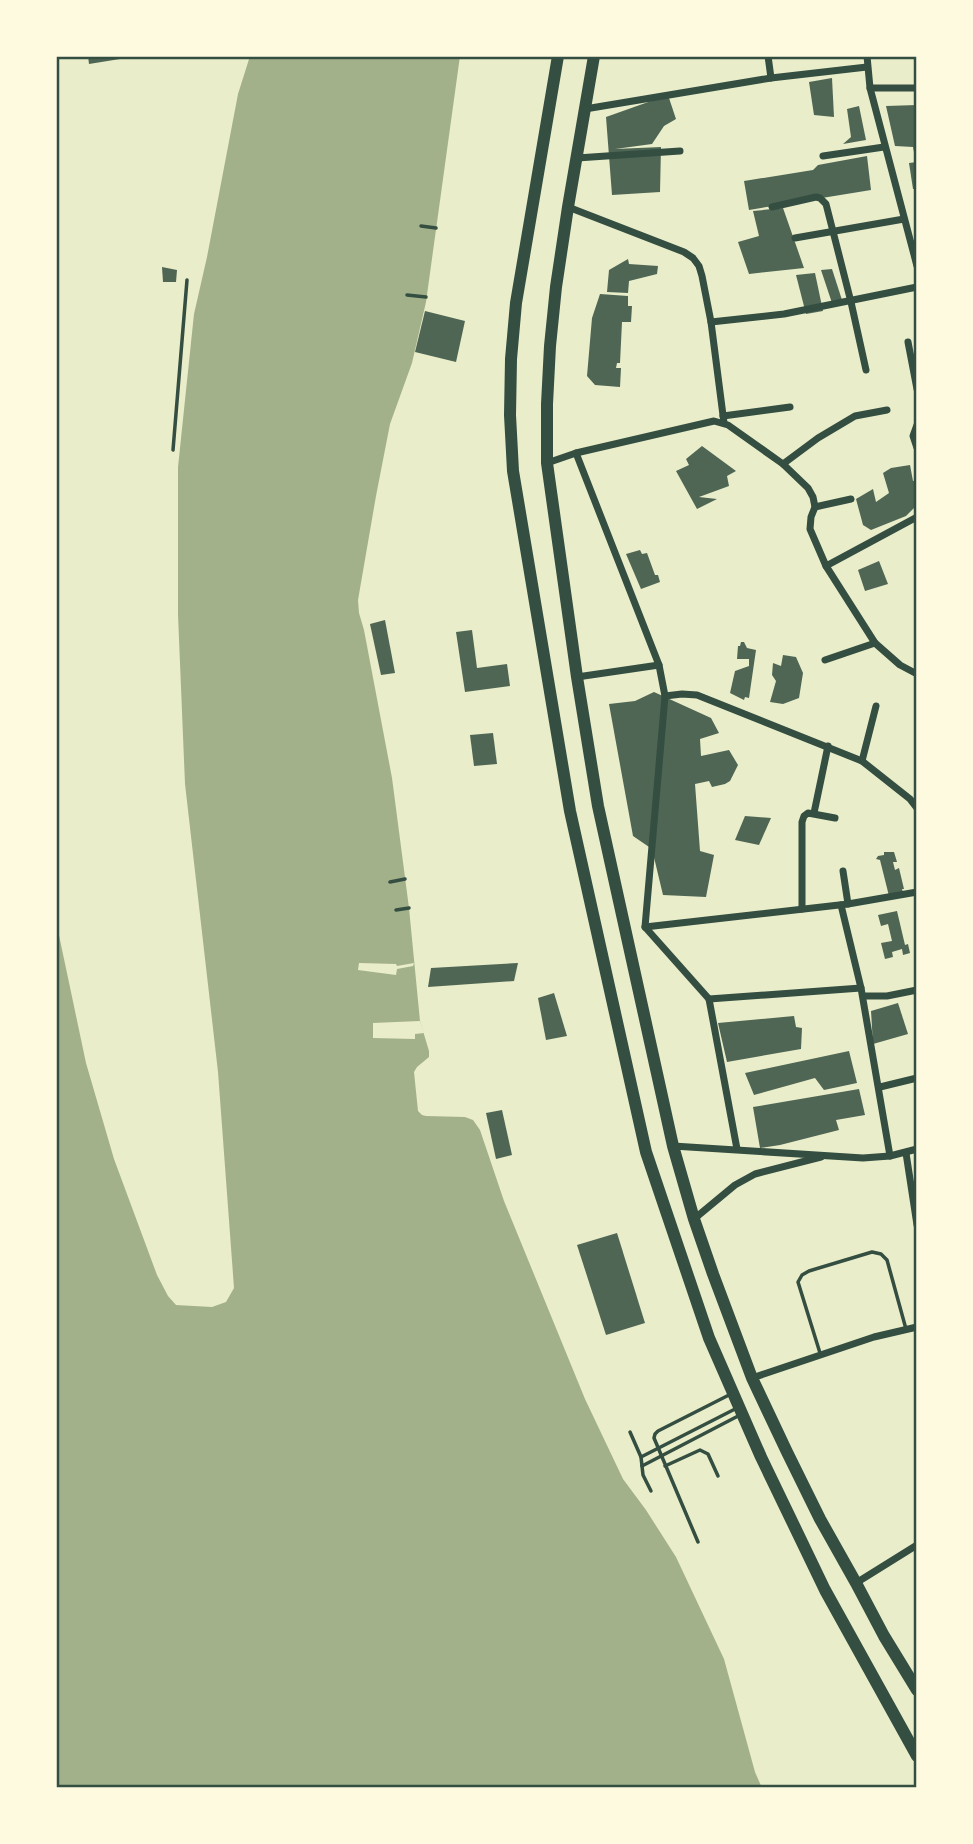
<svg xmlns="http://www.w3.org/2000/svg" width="973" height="1844" viewBox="0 0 973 1844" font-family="'Alegreya Sans',sans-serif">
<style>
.water{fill:#a3b18a}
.pier{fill:#e9edc9}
.building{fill:#4f6655}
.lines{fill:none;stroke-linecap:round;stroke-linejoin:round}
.path{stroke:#344e41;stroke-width:3.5}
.service{stroke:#344e41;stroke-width:3.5}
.minor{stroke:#344e41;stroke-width:7}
.primary{stroke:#344e41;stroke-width:12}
.neatline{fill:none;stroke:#344e41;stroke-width:2.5}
</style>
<rect width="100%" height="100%" fill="#e9edc9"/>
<polygon class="water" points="250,56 460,56 426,302 412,363 390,424 376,496 358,600 359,613 364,630 392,778 409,908 420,1021 429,1051 429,1057 417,1067 414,1072 418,1111 422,1115 426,1116 465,1117 473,1120 480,1130 504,1201 585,1399 623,1479 646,1510 676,1557 724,1659 755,1772 762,1788 56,1788 56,921 86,1063 114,1159 157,1275 168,1296 176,1305 212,1307 226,1302 234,1288 218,1072 185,784 178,615 178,467 194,314 207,257 238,94"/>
<g class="pier">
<polygon points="359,963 396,964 397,966 414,963 413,966 397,969 396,975 358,970"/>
<polygon points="420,1021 424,1033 415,1034 415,1039 373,1038 373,1023"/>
</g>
<g class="building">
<polygon points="88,56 119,56 120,59 89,64"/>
<polygon points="832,78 834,117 814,115 809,82"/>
<polygon points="668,95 676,119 664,126 652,144 615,149 661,147 660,192 612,195 606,117"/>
<polygon points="917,105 917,152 914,152 913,147 895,146 886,106"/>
<polygon points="859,106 866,140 843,144 851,137 847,109"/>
<polygon points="867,156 871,190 749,210 744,181 813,170 818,165"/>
<polygon points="917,162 917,189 913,189 909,163"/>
<polygon points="783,208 804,268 749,274 738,242 759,236 753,211"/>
<polygon points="628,259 629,264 658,266 657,274 629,281 628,293 607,292 609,270"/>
<polygon points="162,267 177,270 176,282 163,282"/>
<polygon points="832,269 842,300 832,303 821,270"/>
<polygon points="815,273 823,311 806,314 796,275"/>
<polygon points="600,294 628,296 628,306 632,306 631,322 622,322 620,363 617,363 616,368 621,368 620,387 595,385 587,376 592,318"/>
<polygon points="425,311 465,321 456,362 415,352"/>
<polygon points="702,446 736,471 727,476 729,486 699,497 717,499 697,509 676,471 689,465 686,459"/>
<polygon points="910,465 913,481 917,480 917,505 906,516 871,530 863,525 856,499 873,489 876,502 889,493 883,473 891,468"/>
<polygon points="640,550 642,554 647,553 655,575 658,575 660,582 641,589 626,554"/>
<polygon points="879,561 888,584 865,591 858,570"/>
<polygon points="385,620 395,673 381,675 370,624"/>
<polygon points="472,630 477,668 507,664 510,686 465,692 456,632"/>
<polygon points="741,642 744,642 747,648 756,650 749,698 745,697 744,700 730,693 735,671 749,666 749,659 737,659 738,646 740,646"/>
<polygon points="783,655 796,657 803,673 799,698 783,704 770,702 776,681 772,675 773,663 781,666"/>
<polygon points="654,692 711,718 719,733 700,739 701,756 729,750 738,765 730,781 725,784 712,787 709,781 695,784 700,851 714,855 706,897 663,895 652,849 633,836 609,704 635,701"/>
<polygon points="493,733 497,764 474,766 470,735"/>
<polygon points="745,816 771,818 759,845 735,840"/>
<polygon points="884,852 894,852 897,862 893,862 895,870 899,868 904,889 902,889 903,892 889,896 880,860 876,859 878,856 884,855"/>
<polygon points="897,911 905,945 908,944 910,953 903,955 902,949 892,952 893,957 885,959 881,943 892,941 888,924 881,926 878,915"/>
<polygon points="518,963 514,981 428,987 431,968"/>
<polygon points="554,993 567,1036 546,1040 538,998"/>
<polygon points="898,1003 908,1034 873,1044 871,1011"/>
<polygon points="794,1016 796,1027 802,1028 801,1049 727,1062 718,1023"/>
<polygon points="849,1051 857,1083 824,1090 815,1078 754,1095 745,1073"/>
<polygon points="859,1089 865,1115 836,1120 839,1130 780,1145 760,1148 753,1107"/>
<polygon points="502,1110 512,1155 496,1159 486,1113"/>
<polygon points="617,1233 645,1323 606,1335 577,1245"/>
</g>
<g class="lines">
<g class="path">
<polyline points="421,226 436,228"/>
<polyline points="407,295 426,297"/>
<polyline points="173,450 187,280"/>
<polyline points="390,882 405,879"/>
<polyline points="396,910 409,908"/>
</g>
<g class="service">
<polyline points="820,1353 798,1282 802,1275 809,1271 872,1252 881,1254 887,1260 906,1329"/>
<polyline points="630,1432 641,1457 643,1475 651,1491"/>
<polyline points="641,1457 737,1408"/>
<polyline points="642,1466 740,1415"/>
<polyline points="665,1466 700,1450 708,1454 718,1476"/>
<polyline points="698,1542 654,1438 655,1434 658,1431 729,1395"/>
</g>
<g class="minor">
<polyline points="768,56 771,78"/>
<polyline points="867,56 870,88 917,266"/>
<polyline points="870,88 917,88"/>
<polyline points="585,109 771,78 867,67"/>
<polyline points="823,156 884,147"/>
<polyline points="577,158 680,151"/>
<polyline points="568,207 684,252 693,258 699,266 702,276 711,322 724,423"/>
<polyline points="772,207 816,197 820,198 826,204 851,302 866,370"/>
<polyline points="795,238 904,219"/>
<polyline points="711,322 784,314 917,287"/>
<polyline points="908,342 917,389"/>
<polyline points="723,416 790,407"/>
<polyline points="917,425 913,436 917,448"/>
<polyline points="576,453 659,665 665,696 645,927 709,999 737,1149"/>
<polyline points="547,463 576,453 714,421 728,425 783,464 808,488 813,497 815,507 811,517 810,529 826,566 875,643 900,665 917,674"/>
<polyline points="783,464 818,438 855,416 887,410"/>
<polyline points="815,507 851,499"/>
<polyline points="826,566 917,517"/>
<polyline points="825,660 875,643"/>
<polyline points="577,677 659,665"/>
<polyline points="665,696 682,694 697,695 862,761 910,799 917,808"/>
<polyline points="862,761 876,706"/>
<polyline points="814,813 828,746"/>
<polyline points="843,871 848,904"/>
<polyline points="841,905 861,988 890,1156"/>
<polyline points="802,909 802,822 804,816 808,813 835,818"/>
<polyline points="645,927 848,904 917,892"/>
<polyline points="863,996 887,996 917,990"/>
<polyline points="709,999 861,988"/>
<polyline points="880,1087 917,1078"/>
<polyline points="673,1146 863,1158 890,1156 917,1149"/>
<polyline points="906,1153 917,1225"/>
<polyline points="694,1219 735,1185 755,1174 821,1157"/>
<polyline points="752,1378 874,1337 917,1327"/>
<polyline points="856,1583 917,1545"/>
</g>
<g class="primary">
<polyline points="558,56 516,303 511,359 510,415 513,471 570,811 646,1152 709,1338 761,1457 825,1590 917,1756"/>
<polyline points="594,56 568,207 556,287 550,346 547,404 547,463 577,677 598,806 673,1146 694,1219 713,1274 752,1378 787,1452 820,1519 856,1583 884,1636 917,1690"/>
</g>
</g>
<rect width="973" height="1844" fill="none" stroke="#fefae0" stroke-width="116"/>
<rect x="58" y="58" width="857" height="1728" class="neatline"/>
</svg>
